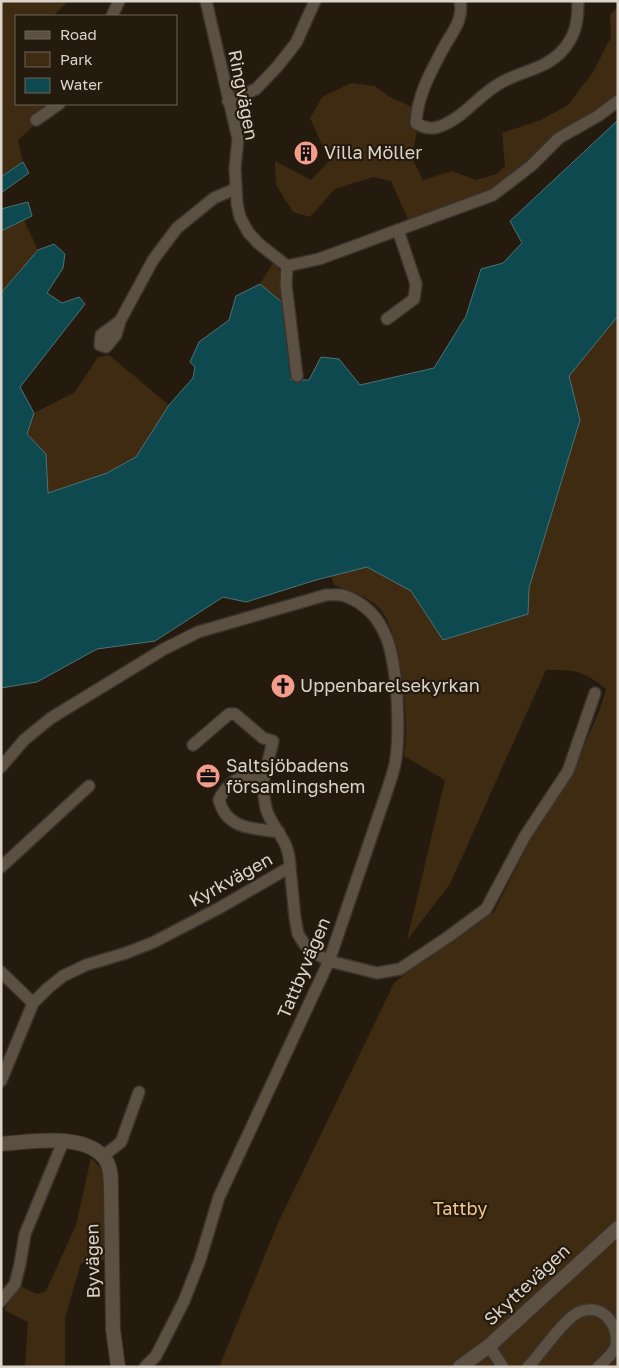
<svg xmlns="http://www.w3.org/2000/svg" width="619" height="1368" viewBox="0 0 619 1368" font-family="'Golos Text',sans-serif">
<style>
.green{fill:#3e2b12}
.water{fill:#0e4950;stroke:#4c7375}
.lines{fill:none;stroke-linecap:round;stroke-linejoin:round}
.minor-casing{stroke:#3a332d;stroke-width:14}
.tertiary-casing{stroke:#3a332d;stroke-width:16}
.minor{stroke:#5c5042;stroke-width:11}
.tertiary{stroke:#5c5042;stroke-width:14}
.labels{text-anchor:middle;stroke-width:4.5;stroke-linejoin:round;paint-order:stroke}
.street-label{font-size:18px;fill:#dbd4cb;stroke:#241a0d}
.poi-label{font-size:18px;fill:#dbd4cb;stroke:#241a0d;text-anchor:start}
.park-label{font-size:18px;fill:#f3c68e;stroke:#241a0d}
</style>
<rect width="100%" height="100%" fill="#241a0d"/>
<g class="green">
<polygon points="1,1 68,1 53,16 16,16 16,104 58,104 18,140 23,162 1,177"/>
<polygon points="618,6 618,95 597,111 555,133 521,169 491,191 409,222 391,181 373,177 335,189 310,217 293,212 276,185 275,161 311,180 329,161 310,118 322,97 351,83 375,86 388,96 412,107 409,125 417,131 412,158 423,180 452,171 476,180 497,174 505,166 502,133 541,120 568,105 593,72 611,37 610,15"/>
<polygon points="24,220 38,250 1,293 1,231"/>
<path d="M618,229V1367H219L278,1223L394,983L436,949L494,912L538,825L574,769L600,709L606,689C583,670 575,670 546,670L450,884L407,940L445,780L404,756C410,723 402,630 378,607C365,595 350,591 334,585L331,575Z"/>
<polygon points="273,263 282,273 284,304 260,284"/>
<polygon points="109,355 169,405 136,457 107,473 47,493 46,454 27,434 34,413 75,392 98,357"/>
<polygon points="91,1158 101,1168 105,1184 104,1260 81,1263 65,1318 65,1367 25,1367 28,1322 4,1310 20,1286 37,1294 46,1291 76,1225"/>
</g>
<g class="water">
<polygon points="618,120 618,316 569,376 580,420 529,588 528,614 443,640 411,591 367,567 316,580 246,602 223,597 155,641 97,649 37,682 1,688 1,293 38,250 54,244 65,254 63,268 47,293 62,303 79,297 85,304 20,387 34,413 27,434 46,454 48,493 107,473 136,457 169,405 193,378 195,367 190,362 199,342 229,320 236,296 260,284 284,304 291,380 309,380 321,357 339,359 360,385 434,368 466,316 481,269 503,263 522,243 510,221"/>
<polygon points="23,162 29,173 1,193 1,177"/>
<polygon points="28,202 32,216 1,231 1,209"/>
</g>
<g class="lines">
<defs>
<g id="minor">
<polyline points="206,1 238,139 235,168 237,204 240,217 248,232 258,243 287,266 286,285 297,376"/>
<path d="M460,1C464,20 452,32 444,47C431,71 417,96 416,123C424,128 432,130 441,126C465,117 481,92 504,81C523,71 547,68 562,51C576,36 578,21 578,1"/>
<polyline points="112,16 119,1"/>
<polyline points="228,101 256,89 277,67 296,43 315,1"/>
<polyline points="36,120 59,104"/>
<polyline points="287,266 319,259 493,195 531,166 559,138 598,116 618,101"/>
<polyline points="387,319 414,299 416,284 398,230"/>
<polyline points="120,321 116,335 106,347 100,345 101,335 120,321 153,260 177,228 214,198 235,189"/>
<polyline points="193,745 229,714 235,714 263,738 273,741 262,786"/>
<path d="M1,767L24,740L51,718L164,649L198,632L326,595C332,595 339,594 345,596C389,612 394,657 397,697C398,717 399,738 396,758C395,768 391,778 388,788L329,961L219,1197L200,1260L184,1301L156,1356L145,1367"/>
<path d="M279,832C253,828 227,830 219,800C225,784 253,762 262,787C265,796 264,805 268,814C278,836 289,840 290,867"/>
<polyline points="1,867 89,786"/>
<polyline points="1,972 33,1003"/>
<polyline points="1,1081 33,1003 48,988 63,976 86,965 126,953 154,942 221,907 290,867 295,918 298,934 305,945 313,952 329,961 377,973 400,969 448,937 486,909 525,836 568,771 595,693"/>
<polyline points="102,1157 121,1142 139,1092"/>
<polyline points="1,1301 15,1284 20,1264 25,1234 63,1142"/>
<polyline points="489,1346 503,1367"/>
<path d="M528,1367C541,1354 566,1315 582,1311C604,1304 619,1326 616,1346C613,1354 605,1361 598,1367"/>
</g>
<g id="tertiary">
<path d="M1,1144C30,1142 90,1131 107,1162C111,1170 111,1180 111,1189L113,1329L118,1367"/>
<polyline points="460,1367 489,1346 618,1228"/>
</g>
</defs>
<use href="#minor" class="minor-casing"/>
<use href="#tertiary" class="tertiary-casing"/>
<use href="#minor" class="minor"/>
<use href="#tertiary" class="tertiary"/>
</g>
<defs>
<symbol id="building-disc" viewBox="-11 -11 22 22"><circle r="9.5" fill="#f49d8c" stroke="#241a0d"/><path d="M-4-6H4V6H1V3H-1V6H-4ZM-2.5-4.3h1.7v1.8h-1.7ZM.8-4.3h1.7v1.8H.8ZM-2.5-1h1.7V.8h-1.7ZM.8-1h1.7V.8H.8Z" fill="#111"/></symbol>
<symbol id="church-disc" viewBox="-11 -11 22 22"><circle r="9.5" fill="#f49d8c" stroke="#241a0d"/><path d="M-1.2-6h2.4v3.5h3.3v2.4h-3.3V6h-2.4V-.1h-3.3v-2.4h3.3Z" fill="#111"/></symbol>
<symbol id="office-disc" viewBox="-11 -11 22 22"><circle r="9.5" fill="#f49d8c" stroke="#241a0d"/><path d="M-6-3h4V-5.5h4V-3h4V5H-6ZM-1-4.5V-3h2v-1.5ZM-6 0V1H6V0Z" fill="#111"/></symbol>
</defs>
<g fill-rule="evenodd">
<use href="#building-disc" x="292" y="139" width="28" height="28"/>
<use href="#church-disc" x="269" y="672" width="28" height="28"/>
<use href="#office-disc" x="194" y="762" width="28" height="28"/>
</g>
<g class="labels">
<g class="street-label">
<text transform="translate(243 95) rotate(79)" y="6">Ringvägen</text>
<text transform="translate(231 880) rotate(-29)" y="6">Kyrkvägen</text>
<text transform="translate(304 968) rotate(-67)" y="6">Tattbyvägen</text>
<text transform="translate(93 1261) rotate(-91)" y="6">Byvägen</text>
<text transform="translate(527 1285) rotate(-43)" y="6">Skyttevägen</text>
</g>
<g class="poi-label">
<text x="324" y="159">Villa Möller</text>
<text x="300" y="692">Uppenbarelsekyrkan</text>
<text x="226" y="772">Saltsjöbadens<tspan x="226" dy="21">församlingshem</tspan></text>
</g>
<g class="park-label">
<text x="460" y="1215">Tattby</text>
</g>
</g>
<rect width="619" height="1368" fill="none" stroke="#dbd4cb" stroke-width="5"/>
<rect x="15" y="15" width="162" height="90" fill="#241a0d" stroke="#6d6459"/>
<rect x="25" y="31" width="25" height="8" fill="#5c5042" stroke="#6d6459"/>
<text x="60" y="40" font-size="15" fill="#dbd4cb">Road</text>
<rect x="25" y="52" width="25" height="15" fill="#3e2b12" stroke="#6d6459"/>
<text x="60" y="65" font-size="15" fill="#dbd4cb">Park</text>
<rect x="25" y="78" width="25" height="15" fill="#0e4950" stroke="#6d6459"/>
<text x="60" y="90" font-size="15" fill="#dbd4cb">Water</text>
</svg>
